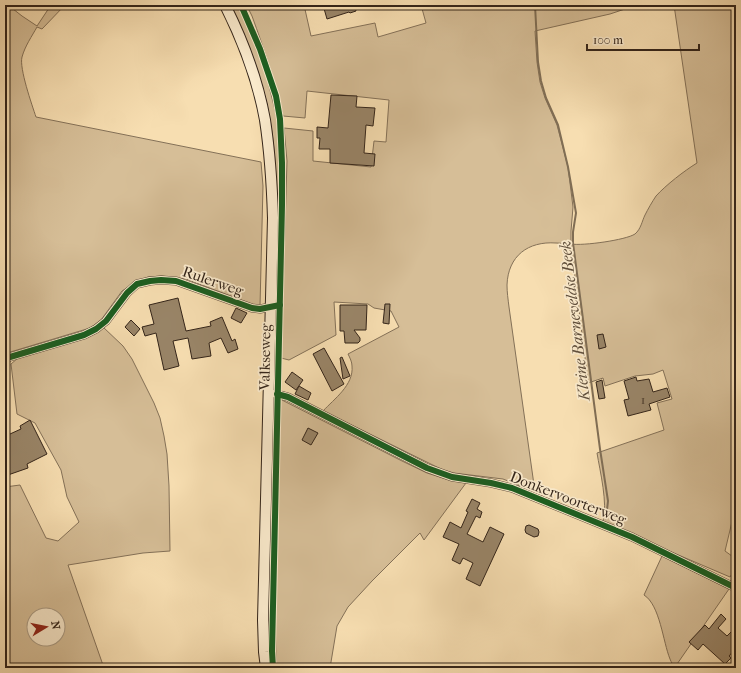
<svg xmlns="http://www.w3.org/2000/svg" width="741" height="673" viewBox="0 0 741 673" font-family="'IM FELL French Canon',serif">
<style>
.green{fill:#d6be97;stroke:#847158;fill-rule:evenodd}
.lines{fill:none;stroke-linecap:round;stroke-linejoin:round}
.stream{stroke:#806e55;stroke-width:2}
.building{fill:#998568;stroke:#332419}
.minor-casing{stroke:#64523f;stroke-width:9}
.secondary-casing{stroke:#332419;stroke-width:12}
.minor{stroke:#faeacc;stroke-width:7}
.secondary{stroke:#faeacc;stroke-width:10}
.cycleway-casing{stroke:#faeacc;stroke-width:8}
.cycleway{stroke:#1b5e20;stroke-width:6}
.labels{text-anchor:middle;stroke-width:3.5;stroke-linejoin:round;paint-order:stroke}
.number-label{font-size:13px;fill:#4c3c2d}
.street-label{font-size:15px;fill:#332419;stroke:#faeacc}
.water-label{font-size:16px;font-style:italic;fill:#604f3c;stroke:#faeacc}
</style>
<rect width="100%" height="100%" fill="#f7deb1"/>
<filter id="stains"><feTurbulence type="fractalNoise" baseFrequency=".005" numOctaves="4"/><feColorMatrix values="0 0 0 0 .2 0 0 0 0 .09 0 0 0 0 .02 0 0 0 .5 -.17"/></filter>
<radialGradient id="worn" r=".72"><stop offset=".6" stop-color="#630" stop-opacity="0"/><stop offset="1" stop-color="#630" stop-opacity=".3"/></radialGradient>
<g class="green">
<path d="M5,5H8L22,16L37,26L51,5H65L42,29L37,27C32,36 25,46 22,57C19,68 32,105 36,117L261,162L263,186L260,306H257L186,279L162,276L148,277L136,282L122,291L101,320L90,328L7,353L5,352Z"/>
<path d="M230,5H238L246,21L265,70L277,118L279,165L278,220C276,186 276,153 270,120C264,80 245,42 230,5Z"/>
<path d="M258,5H304L311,36L375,23L378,37L426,23L421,5H637L610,14L535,31L537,62L540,82L545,98L557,125L568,167L573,207L571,231V244C583,246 626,240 635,234C641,229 642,221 645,215C648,209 652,202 656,196C666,185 684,171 697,163L674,5H736V505L725,551L736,559V567L730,577L662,548L603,521C608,504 600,471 597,453L664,430L657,403L672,399L663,370L653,374L635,376L605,386L603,378L588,383L571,245C566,244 561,243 556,243C528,241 508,256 507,285C507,292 508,299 509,307L535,492L503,479L454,473L443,470L323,411C334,399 354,385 352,366C352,362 350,358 348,354L399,327L391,311L374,308L368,304L334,302L336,335L289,360L281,358L287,161L284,128L313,131V161L371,167L374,141L386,142L389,100L307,91L305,118L283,116C275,81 264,49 252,16L248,8Z"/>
<path d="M103,327L123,346L132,359L154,403L160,418L164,436L167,454L169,486L170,551L143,553L68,565L104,668H5V487L20,485L46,538L58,541L79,522L67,497L61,470L35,423L17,414L11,364L18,358ZM34,615H58V639H34Z"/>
<polygon points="280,399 402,461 427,473 449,480 466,483 424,540 420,533 372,581 348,607 337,626 330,668 276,668 275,603"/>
<path d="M662,556L729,589L675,667C673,665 671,662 670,659C663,642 660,605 644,595Z"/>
</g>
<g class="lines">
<polyline class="stream" points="535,5 538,62 541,81 546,98 558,125 568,167 576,213 573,232 573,243 600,449 608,501 606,519"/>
</g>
<g class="building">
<polygon points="323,5 355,5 356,11 350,13 349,12 327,19"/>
<polygon points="331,95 357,96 356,107 375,108 373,126 366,125 364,153 375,154 374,166 330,163 330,149 319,149 320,138 317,138 317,127 328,128"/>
<polygon points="178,298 186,331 211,326 210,322 222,317 232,341 235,339 238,349 228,353 221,338 209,343 211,356 192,359 188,338 173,341 179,366 164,370 156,333 145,336 142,327 154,324 149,305"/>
<polygon points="385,304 390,304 389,324 383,323"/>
<polygon points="340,305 367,305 366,330 354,330 360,338 360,341 358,343 345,343 344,331 340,331"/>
<polygon points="236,308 247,313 241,323 231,318"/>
<polygon points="131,320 140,329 134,336 125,327"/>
<polygon points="603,334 606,347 599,349 597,335"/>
<polygon points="324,348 344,384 332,391 313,354"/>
<polygon points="342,357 350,376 343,379 340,358"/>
<polygon points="292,372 303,380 296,390 285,382"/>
<polygon points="636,377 637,381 649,379 653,392 667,388 670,397 649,404 651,410 628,416 624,400 629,399 624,381"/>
<polygon points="602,380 605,398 599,399 596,382"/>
<polygon points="299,386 311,393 308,400 295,394"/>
<polygon points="30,420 47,454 27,464 28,468 5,476 5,435 10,434 21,429 20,426"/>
<polygon points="308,428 318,433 311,445 302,440"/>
<polygon points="472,499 480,503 477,509 482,512 480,518 476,516 467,534 483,542 490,527 504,534 480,586 466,579 473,563 463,558 460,564 452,560 459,544 443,537 450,522 461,528 468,512 466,511"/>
<polygon points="529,525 538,529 539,532 538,536 534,537 526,533 525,530 526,526"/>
<polygon points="721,614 726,619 718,628 727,636 736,627 736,648 729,656 731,658 725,664 703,644 698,650 689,642 705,625 709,629"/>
</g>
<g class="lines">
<defs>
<g id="minor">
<polyline points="5,358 10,357 84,335 96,329 106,321 127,293 137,284 150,281 161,280 176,281 252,308 260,309 270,307"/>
<polyline points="268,393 277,394 288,397 427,468 452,477 491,483 512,488 632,537 736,588"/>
</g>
<path id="secondary" d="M225,5C243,41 258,81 265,120C270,153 272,185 273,218L263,620L264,652L266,668"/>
</defs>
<use href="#minor" class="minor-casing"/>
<use href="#secondary" class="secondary-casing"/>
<use href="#minor" class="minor"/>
<use href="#secondary" class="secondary"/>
<defs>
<g id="cycleway">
<polyline points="241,5 260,49 276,96 280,119 282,163 282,205 272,651 273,668"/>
<polyline points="5,358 10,357 84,335 96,329 106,321 127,293 137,284 150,281 161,280 176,281 252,308 260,309 280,305"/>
<polyline points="277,394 288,397 427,468 452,477 491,483 512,488 632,537 736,588"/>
</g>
</defs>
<use href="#cycleway" class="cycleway-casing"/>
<use href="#cycleway" class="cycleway"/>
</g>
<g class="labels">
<g class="number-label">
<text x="643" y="404">1</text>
</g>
<g class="street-label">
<text transform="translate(213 281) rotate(19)" y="5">Rulerweg</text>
<text transform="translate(265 357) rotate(-89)" y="5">Valkseweg</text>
<text transform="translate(568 498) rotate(21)" y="5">Donkervoorterweg</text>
</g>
<g class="water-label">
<text transform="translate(574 321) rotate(-97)" y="6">Kleine Barneveldse Beek</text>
</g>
</g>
<rect width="741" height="673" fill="none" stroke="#f7deb1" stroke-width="20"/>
<rect x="6" y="6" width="729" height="661" fill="none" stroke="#332419" stroke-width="2"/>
<rect x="10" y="10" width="721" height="653" fill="none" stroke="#332419"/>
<g transform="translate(46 627) rotate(80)"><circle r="19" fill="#faeacc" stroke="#aa9b84"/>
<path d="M0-3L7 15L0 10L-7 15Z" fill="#8f2418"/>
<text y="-6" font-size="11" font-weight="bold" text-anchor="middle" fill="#332419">N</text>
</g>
<path d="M587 44v6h112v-6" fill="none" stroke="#332419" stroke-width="2"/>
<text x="593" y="44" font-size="12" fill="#332419" stroke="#faeacc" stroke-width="3" paint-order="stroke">100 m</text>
<rect width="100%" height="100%" filter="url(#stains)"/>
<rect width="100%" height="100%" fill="url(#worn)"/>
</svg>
